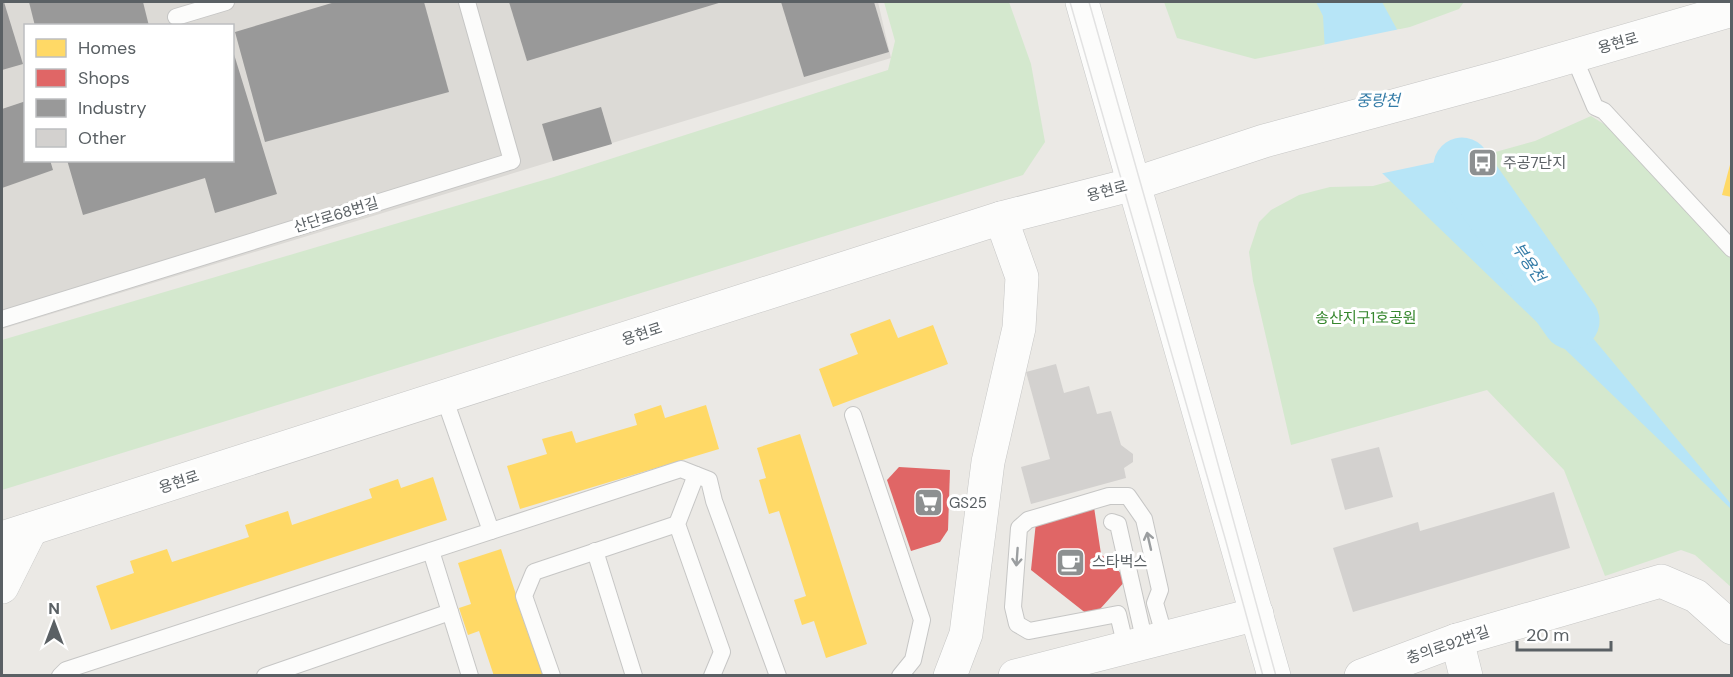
<svg xmlns="http://www.w3.org/2000/svg" width="1733" height="677" viewBox="0 0 1733 677" font-family="'DM Sans','Noto Sans KR',sans-serif">
<style>
.industrial{fill:#dcdad6;fill-rule:evenodd}
.green{fill:#d4e8ce}
.water{fill:#b7e5f7}
.pier{fill:#ebe9e5}
.homes{fill:#ffd966}
.shops{fill:#e06666}
.industry{fill:#999}
.lines{fill:none;stroke-linecap:round;stroke-linejoin:round}
.river{stroke:#b7e5f7;stroke-width:57}
.building{fill:#d3d1cf}
.service-casing{stroke:#c6c6c5;stroke-width:18}
.minor-casing{stroke:#c6c6c5;stroke-width:34}
.secondary-casing{stroke:#c7c8c8;stroke-width:34}
.service{stroke:#fcfcfb;stroke-width:16}
.minor{stroke:#fcfcfb;stroke-width:33}
.secondary{stroke:#fcfcfb;stroke-width:33}
.tram{stroke:#e2e2e2;stroke-width:1.5}
.oneway{stroke:#9b9ea0}
.labels{text-anchor:middle;stroke-width:6;stroke-linejoin:round;paint-order:stroke}
.street-label{font-size:15px;fill:#5a6064;stroke:#fff}
.poi-label{font-size:15px;fill:#5a6064;stroke:#fff;text-anchor:start}
.park-label{font-size:15px;fill:#36872e;stroke:#fff}
.water-label{font-size:16px;font-style:italic;fill:#337ba7;stroke:#fff}
</style>
<rect width="100%" height="100%" fill="#ebe9e5"/>
<path class="industrial" d="M2,2H878L891,58L2,329ZM26,26H232V160H26Z"/>
<g class="green">
<polygon points="884,2 1009,2 1031,64 1045,142 1023,175 2,490 2,340 554,177 888,70 895,41"/>
<polygon points="1164,2 1464,2 1459,9 1410,27 1255,59 1177,38"/>
<polygon points="1591,116 1607,126 1731,255 1731,587 1695,555 1681,550 1605,576 1564,470 1487,390 1291,445 1253,281 1249,252 1259,222 1271,210 1299,195 1330,187 1373,186 1535,141"/>
</g>
<polygon class="water" points="1316,2 1382,2 1513,242 1731,504 1731,509 1329,122 1323,16"/>
<polygon class="pier" points="1400,29 1469,155 1379,174 1326,123 1322,45"/>
<g class="homes">
<polygon points="1731,161 1732,161 1732,197 1722,195"/>
<polygon points="890,319 898,338 933,325 948,364 833,407 819,369 858,354 850,334"/>
<polygon points="661,405 665,418 706,405 719,449 520,509 507,466 547,454 542,439 572,431 576,443 637,425 634,414"/>
<polygon points="800,434 867,644 826,658 814,621 802,625 794,600 806,596 779,511 769,514 759,480 766,478 757,448"/>
<polygon points="433,477 447,520 111,630 96,586 134,573 130,561 167,549 172,562 249,537 245,525 288,511 292,525 372,498 369,489 398,479 401,488"/>
<polygon points="501,549 543,676 494,676 479,631 468,635 459,608 471,604 458,563"/>
</g>
<g class="shops">
<polygon points="899,467 950,470 948,530 940,542 911,551 887,480"/>
<polygon points="1094,507 1101,554 1127,579 1092,618 1031,570 1036,522"/>
</g>
<g class="industry">
<polygon points="2,2 4,2 23,64 2,70"/>
<polygon points="29,2 143,2 149,26 35,26"/>
<polygon points="335,2 424,2 449,92 265,142 235,32"/>
<polygon points="509,2 722,2 527,61"/>
<polygon points="781,2 874,2 889,52 804,77"/>
<polygon points="233,51 277,194 215,213 205,178 83,215 67,160 232,160"/>
<polygon points="26,101 26,160 50,160 53,170 2,188 2,109"/>
<polygon points="601,107 612,144 553,161 542,124"/>
</g>
<g class="lines">
<polyline class="river" points="1462,166 1571,321"/>
</g>
<g class="building">
<polygon points="1056,364 1064,393 1089,386 1097,414 1111,411 1121,445 1133,454 1133,462 1124,468 1126,478 1031,504 1021,467 1050,459 1026,372"/>
<polygon points="1379,447 1393,497 1345,510 1331,459"/>
<polygon points="1554,492 1570,548 1353,612 1333,548 1418,522 1420,531"/>
</g>
<g class="lines">
<defs>
<g id="service">
<polyline points="176,17 226,2"/>
<polyline points="1573,55 1595,107 1604,111 1732,249"/>
<polyline points="2,319 512,161 467,2"/>
<polyline points="444,397 491,531"/>
<polyline points="853,415 922,620 913,660 900,676"/>
<polyline points="696,475 677,524 722,652 712,676"/>
<polyline points="1112,522 1118,524 1145,643"/>
<polyline points="431,551 470,676"/>
<polyline points="595,551 634,676"/>
<polyline points="1126,648 1118,614 1029,631 1017,624 1013,607 1019,528 1028,520 1109,496 1128,496 1144,519 1160,590 1155,603 1165,638"/>
<polyline points="60,676 66,670 681,469 709,480 714,501 778,676"/>
<polyline points="265,676 450,612"/>
<polyline points="552,676 524,596 534,572 677,524"/>
</g>
<g id="minor">
<polyline points="2,538 1001,218 1134,184 1264,141 1504,76 1732,10"/>
<polyline points="2,587 31,529"/>
<polyline points="1457,640 1466,676"/>
<polyline points="950,676 966,634 988,462 1019,328 1022,277 1001,218"/>
<polyline points="1015,676 1257,614"/>
<polyline points="1361,676 1457,640 1661,581 1696,596 1732,628"/>
</g>
<polyline id="secondary" points="1082,2 1274,676"/>
</defs>
<use href="#service" class="service-casing"/>
<use href="#minor" class="minor-casing"/>
<use href="#secondary" class="secondary-casing"/>
<use href="#service" class="service"/>
<use href="#minor" class="minor"/>
<use href="#secondary" class="secondary"/>
<g class="tram">
<polyline points="1070,2 1225,538 1263,676"/>
<polyline points="1089,2 1155,234 1276,676"/>
</g>
</g>
<defs><path id="oneway-shaft" d="M-6 0H5M1.5-3L5.5 0L1.5 3" fill="none" stroke-width="1.6" stroke-linecap="round" stroke-linejoin="round" transform="scale(1.5)"/></defs>
<g class="oneway">
<use href="#oneway-shaft" transform="translate(1149 541) rotate(-103)"/>
<use href="#oneway-shaft" transform="translate(1017 557) rotate(94)"/>
</g>
<defs>
<symbol id="bus-square" viewBox="-11 -11 22 22"><rect x="-9" y="-9" width="18" height="18" rx="4" fill="#8d9091" stroke="#fff"/><path d="M-5-6H5V4H4V6H2V4H-2V6H-4V4H-5ZM-3.5-4V0h7V-4ZM-3.5 1.2v1.5H-2V1.2ZM2 1.2v1.5H3.5V1.2Z" fill="#fff"/></symbol>
<symbol id="supermarket-square" viewBox="-11 -11 22 22"><rect x="-9" y="-9" width="18" height="18" rx="4" fill="#8d9091" stroke="#fff"/><path d="M-6-5.5h2.5l.6 2H6L4.5 2H-2.5L-4.4-4H-6ZM-1.5 3.2a1.3 1.3 0 1 0 .1 0ZM3 3.2a1.3 1.3 0 1 0 .1 0Z" fill="#fff"/></symbol>
<symbol id="cafe-square" viewBox="-11 -11 22 22"><rect x="-9" y="-9" width="18" height="18" rx="4" fill="#8d9091" stroke="#fff"/><path d="M-5.5-4.5H6V0H3Q3 3.5 0 3.5H-2.5Q-5.5 3.5-5.5 0ZM3-3.2v2h1.7v-2ZM-6 4.5H4V6H-6Z" fill="#fff"/></symbol>
</defs>
<g fill-rule="evenodd">
<use href="#bus-square" x="1466" y="146" width="33" height="33"/>
<use href="#supermarket-square" x="912" y="486" width="33" height="33"/>
<use href="#cafe-square" x="1054" y="546" width="33" height="33"/>
</g>
<g class="labels">
<g class="street-label">
<text transform="translate(1618 43) rotate(-16)" y="5">용현로</text>
<text transform="translate(1107 191) rotate(-15)" y="5">용현로</text>
<text transform="translate(336 215) rotate(-17)" y="5">산단로68번길</text>
<text transform="translate(642 334) rotate(-18)" y="5">용현로</text>
<text transform="translate(179 482) rotate(-18)" y="5">용현로</text>
<text transform="translate(1448 645) rotate(-19)" y="5">충의로92번길</text>
</g>
<g class="poi-label">
<text x="1503" y="168">주공7단지</text>
<text x="949" y="508">GS25</text>
<text x="1092" y="567">스타벅스</text>
</g>
<g class="park-label">
<text x="1366" y="323">송산지구1호공원</text>
</g>
<g class="water-label">
<text x="1378" y="106">중랑천</text>
<text transform="translate(1529 262) rotate(55)" y="6">부용천</text>
</g>
</g>
<rect width="1733" height="677" fill="none" stroke="#5a6064" stroke-width="6"/>
<rect x="24" y="24" width="210" height="138" fill="#ffffff" stroke="#bdbfc1" stroke-width="1.5"/>
<rect x="36" y="39" width="30" height="18" fill="#ffd966" stroke="#bdbfc1" stroke-width="1.5"/>
<text x="78" y="54" font-size="18" fill="#5a6064">Homes</text>
<rect x="36" y="69" width="30" height="18" fill="#e06666" stroke="#bdbfc1" stroke-width="1.5"/>
<text x="78" y="84" font-size="18" fill="#5a6064">Shops</text>
<rect x="36" y="99" width="30" height="18" fill="#999999" stroke="#bdbfc1" stroke-width="1.5"/>
<text x="78" y="114" font-size="18" fill="#5a6064">Industry</text>
<rect x="36" y="129" width="30" height="18" fill="#d3d1cf" stroke="#bdbfc1" stroke-width="1.5"/>
<text x="78" y="144" font-size="18" fill="#5a6064">Other</text>
<g transform="translate(54 623)" stroke="#ffffff" stroke-width="4.5" paint-order="stroke">
<path d="M0-4.5L10 22L0 15L-10 22Z" fill="#5a6064"/>
<text y="-9" font-size="16" font-weight="bold" text-anchor="middle" fill="#5a6064">N</text>
</g>
<path d="M1517 641v9h94v-9" fill="none" stroke="#5a6064" stroke-width="3"/>
<text x="1526" y="641" font-size="18" fill="#5a6064" stroke="#ffffff" stroke-width="4.5" paint-order="stroke">20 m</text>
</svg>
